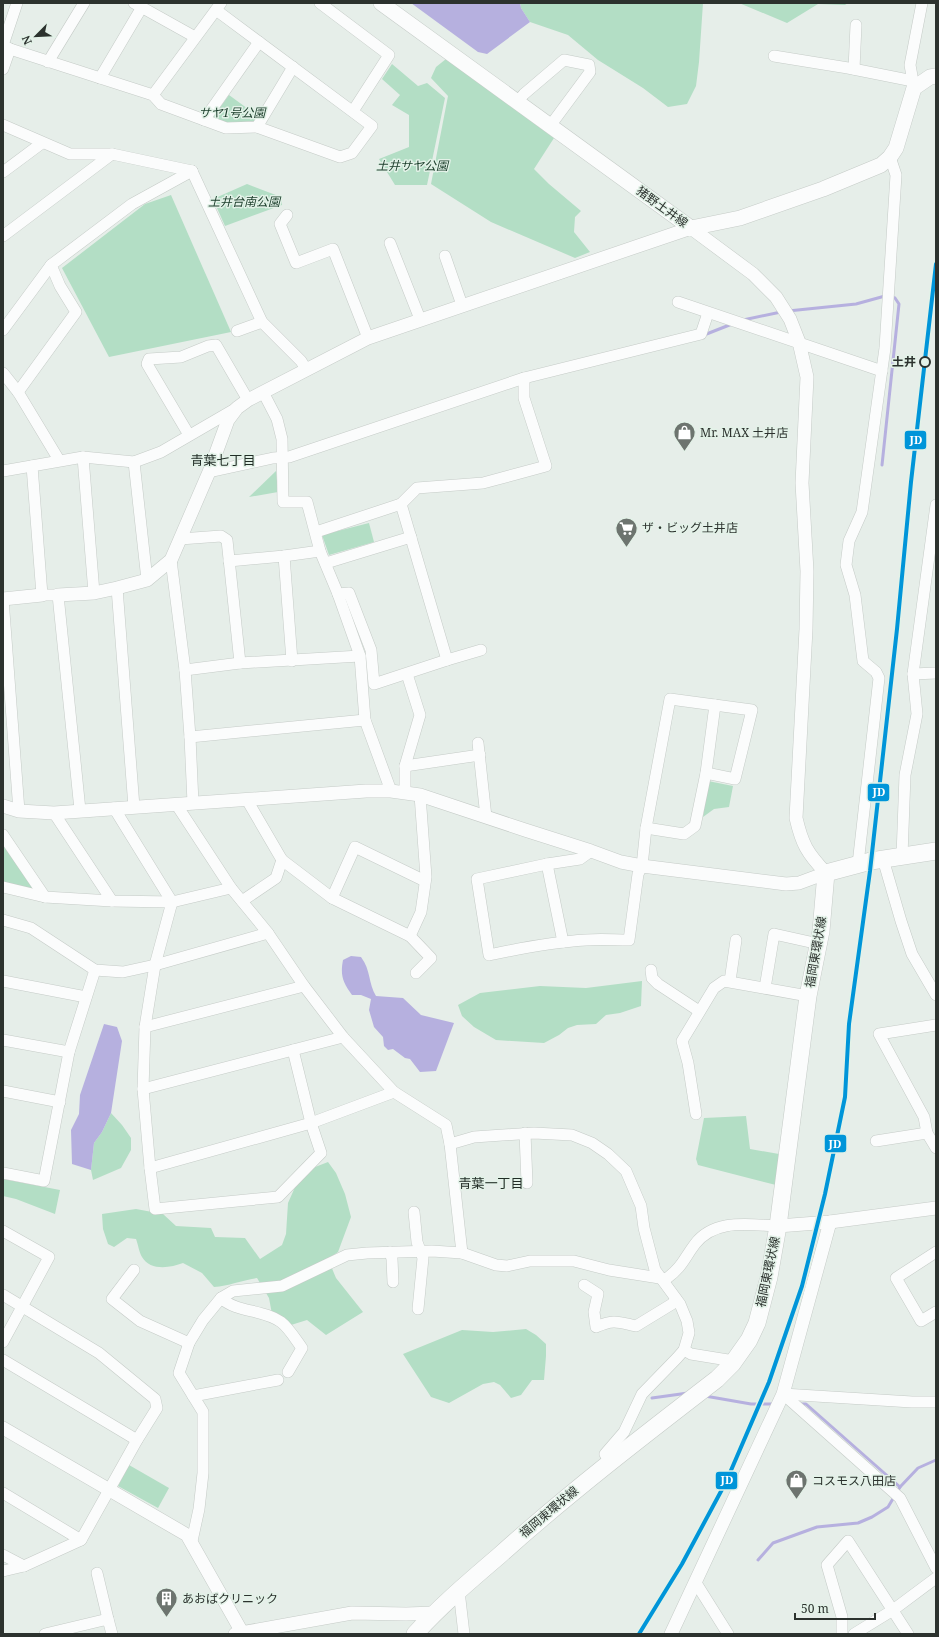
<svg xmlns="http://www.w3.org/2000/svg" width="939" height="1637" viewBox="0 0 939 1637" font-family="'Noto Serif','Noto Sans JP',serif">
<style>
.green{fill:#b3dec5}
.water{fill:#b6b0df}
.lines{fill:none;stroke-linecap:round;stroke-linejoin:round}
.stream{stroke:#b6b0df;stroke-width:3}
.minor-casing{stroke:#c5cbc7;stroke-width:12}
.tertiary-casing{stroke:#c5cbc7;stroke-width:14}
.secondary-casing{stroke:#c5cbc7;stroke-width:16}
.primary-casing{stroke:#c5cbc7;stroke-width:18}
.minor{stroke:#fbfcfc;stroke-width:11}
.tertiary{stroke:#fbfcfc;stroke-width:13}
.secondary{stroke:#fbfcfc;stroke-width:15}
.primary{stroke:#fbfcfc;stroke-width:17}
.rail-1-casing{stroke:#e3f2e8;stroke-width:7}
.rail-1{stroke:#0095d9;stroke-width:4}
.stop-dot{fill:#e3f2e8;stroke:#2c322e;stroke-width:2}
.labels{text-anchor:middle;stroke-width:3;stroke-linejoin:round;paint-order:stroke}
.park-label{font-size:12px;font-style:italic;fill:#193c29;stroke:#e3f2e8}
.street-label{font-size:12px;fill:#2c322e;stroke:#e3f2e8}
.stop-label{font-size:12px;font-weight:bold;fill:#2c322e;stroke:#e3f2e8;text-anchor:end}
.poi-label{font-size:12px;fill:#2c322e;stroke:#e3f2e8;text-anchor:start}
.neighbourhood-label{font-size:13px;fill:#212d26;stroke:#e3f2e8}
.line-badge{stroke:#e3f2e8;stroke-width:1.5}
.badge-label{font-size:11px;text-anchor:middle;font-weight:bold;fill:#fff}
</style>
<rect width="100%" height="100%" fill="#e6eee9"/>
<g class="green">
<polygon points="520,3 703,3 699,62 696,86 687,104 668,107 643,88 598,60 568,35 530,22 521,8"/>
<polygon points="739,3 848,3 845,5 818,4 787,23"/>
<polygon points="446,59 554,138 534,169 549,184 581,211 575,217 574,232 590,252 575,258 491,222 431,184 448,96 431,78 436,67"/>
<polygon points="392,64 418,86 427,83 445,98 427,185 395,185 379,159 409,147 409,115 392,105 400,95 382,79"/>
<polygon points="229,95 259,117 255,123 227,125 213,117"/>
<polygon points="247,184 281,197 282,205 225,226 213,199"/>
<polygon points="171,195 231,332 109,357 62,268 145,204"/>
<polygon points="276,471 278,492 249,497"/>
<polygon points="369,523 374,542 329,555 322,535"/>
<polygon points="708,781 733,786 729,807 714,809 703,817"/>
<polygon points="3,842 35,891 3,882"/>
<polygon points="642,981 641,1006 620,1013 606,1015 596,1024 577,1025 568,1028 559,1035 544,1043 496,1040 474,1027 462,1016 458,1005 480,993 540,986 586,988"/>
<polygon points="111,1113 122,1125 131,1138 131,1150 121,1168 93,1180 91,1170 94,1143 102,1132"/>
<polygon points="746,1116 750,1149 779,1154 776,1185 698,1165 696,1159 704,1118"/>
<path d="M328,1162L336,1173L345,1194L351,1217L338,1252L328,1259L336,1278L363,1312L326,1335L307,1320L291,1325L272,1314L269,1298L257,1278C242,1280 229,1286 214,1287L202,1273L183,1263C170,1268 150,1271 142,1257C139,1252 138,1244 136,1239L127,1238L114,1247L108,1244L103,1229L102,1214L136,1209L163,1214L176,1226L211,1228L215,1237L245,1238L260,1259L282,1245L286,1234L288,1203L296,1185L310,1169Z"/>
<polygon points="3,1179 60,1190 55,1214 16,1199 3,1196"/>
<polygon points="526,1329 536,1335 546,1344 546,1356 544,1380 532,1380 521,1395 511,1398 500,1385 494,1382 483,1384 449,1403 431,1397 403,1354 462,1330 493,1332"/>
<polygon points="129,1465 169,1488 158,1508 118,1486"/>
</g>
<g class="water">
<polygon points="411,3 520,3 521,8 530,22 487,54 478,52"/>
<path d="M351,956L361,957C371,970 368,983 376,996L403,998L421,1015L454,1023L436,1071L420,1072L410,1059L405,1058L393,1049L388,1050L384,1046L383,1037L374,1027L369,1010L371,999L361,995H352C343,982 340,976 343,960Z"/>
<polygon points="104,1024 117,1027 122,1041 111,1113 102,1132 94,1143 91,1170 72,1164 71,1130 79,1114 80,1095"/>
</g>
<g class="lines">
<g class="stream">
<polyline points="788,311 856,304 885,296"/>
<polyline points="743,320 781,312"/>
<polyline points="704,335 732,324"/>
<polyline points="882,465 899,304 895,298 891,297"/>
<polyline points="705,1396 751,1404 775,1404"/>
<polyline points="652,1398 688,1393"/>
<polyline points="799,1404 806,1404 900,1487"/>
<polyline points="758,1560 773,1543 817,1527 858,1523 872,1517 888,1507 900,1487 918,1468 936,1460"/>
</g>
<defs>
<g id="minor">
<polyline points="17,3 3,45 10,49 153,95 161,104 226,128 257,127 340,157 352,153 372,126 216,10"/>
<polyline points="134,3 195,37"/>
<polyline points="320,3 389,55 353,111"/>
<polyline points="774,56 848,68 913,81"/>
<polyline points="48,62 84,3"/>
<polyline points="3,69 10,49"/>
<polyline points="854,69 856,25"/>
<polyline points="100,78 142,7"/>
<polyline points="914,87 910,65 922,3"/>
<polyline points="153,95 221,3"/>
<polyline points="517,102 524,94 564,60 589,65 590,72 550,126"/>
<polyline points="204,120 259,42"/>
<polyline points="3,125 70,154 112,154 192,171"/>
<polyline points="257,127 293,67"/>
<polyline points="192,171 262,322 301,361 306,369"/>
<polyline points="3,172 42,143"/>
<polyline points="287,215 280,224 296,263 333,249 368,338"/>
<polyline points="3,236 112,154"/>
<polyline points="390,243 420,319"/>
<polyline points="445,256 462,305"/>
<polyline points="678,302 882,371"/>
<polyline points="3,330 51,265"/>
<polyline points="237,331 262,322"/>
<polyline points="3,373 18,392 59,460"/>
<polyline points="18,392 76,312 60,286 51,265 132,204 192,171"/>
<polyline points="263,392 277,419 282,439 283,502 307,502 320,551 338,594 360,656 365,720 391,791"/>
<polyline points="189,435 147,364 149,359 181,357 208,346 216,345 248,400"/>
<polyline points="83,457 94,593"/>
<polyline points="134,462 147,580"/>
<polyline points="32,466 42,595 58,595 80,810"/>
<polyline points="3,471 83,457 134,462 161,452 235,409"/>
<polyline points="209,472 273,458 289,457 524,378 701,334 708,313"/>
<polyline points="401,504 417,488 483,483 546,466 524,398 524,378"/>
<polyline points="316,532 401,504 447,660 374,684 371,650 349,593 338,594"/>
<polyline points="180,539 221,536 227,540 240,663"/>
<polyline points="284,556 292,661"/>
<polyline points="171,560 185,670 190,737 193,803"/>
<polyline points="229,561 284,556 320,551"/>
<polyline points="326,563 411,537"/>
<polyline points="117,588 134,807"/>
<polyline points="3,599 19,811"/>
<polyline points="447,660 481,650"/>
<polyline points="185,670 240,663 360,656"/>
<polyline points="913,674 936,673"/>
<polyline points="190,737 365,720"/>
<polyline points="478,743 486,817"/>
<polyline points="405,766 480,755"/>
<polyline points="405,792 405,766 420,715 407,674"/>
<polyline points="247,800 282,860"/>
<polyline points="114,808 172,902 155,965 145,1027 143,1089 150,1168 311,1123 394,1092 343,1037 304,986 268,933 231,888 176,804"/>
<polyline points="54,813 112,901"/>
<polyline points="646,828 684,834 695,826 706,773 715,705"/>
<polyline points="3,835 45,897 112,901 172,902 231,888"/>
<path d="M591,851L580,859L547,864L477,879L489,955C521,948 553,942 586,940C600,939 614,940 629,940L638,874L642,866L646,828L670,699L752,710L735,779L706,773"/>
<polyline points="902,856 905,775 917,714 913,674 936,505"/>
<polyline points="883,859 901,921 912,954 936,995"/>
<polyline points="547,864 563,942"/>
<polyline points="858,864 879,678 876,672 863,661 855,595 846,565 849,541 862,512 885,348 896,175 890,157"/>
<polyline points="3,887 45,897"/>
<polyline points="332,898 355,847 425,881"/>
<polyline points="242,901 276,878 282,860 332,898 410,936 421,912 426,877 420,795"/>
<polyline points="3,920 31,928 95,970 123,972 155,965 268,933"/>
<polyline points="410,936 431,958 416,973"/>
<polyline points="651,970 652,978 658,984 699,1011"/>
<polyline points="3,981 86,997"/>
<polyline points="730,981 736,940"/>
<polyline points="765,988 774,934 819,944"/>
<polyline points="936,1025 879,1034 924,1117 927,1133 936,1148"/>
<polyline points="145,1027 304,986"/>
<polyline points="3,1040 69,1052"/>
<polyline points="143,1089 343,1037"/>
<polyline points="3,1091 60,1102"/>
<polyline points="394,1092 446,1125 450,1144"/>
<polyline points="696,1114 688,1063 682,1041 714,988 724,981 808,996"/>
<polyline points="525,1133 527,1183"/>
<polyline points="876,1141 927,1133"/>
<polyline points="150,1168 155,1209 278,1197 321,1153 311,1123 293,1050"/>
<polyline points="3,1173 44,1181 69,1052 95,970"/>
<polyline points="414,1212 417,1242 423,1258 418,1309"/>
<polyline points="3,1231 49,1257 3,1342"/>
<polyline points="390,1252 392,1259 393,1282"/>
<polyline points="936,1252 896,1278 921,1321 936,1312"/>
<polyline points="462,1253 450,1144 474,1137 534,1133 572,1135 592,1143 608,1154 626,1171 641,1206 644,1228 655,1270 680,1304 687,1321 689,1333 684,1350 677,1358 642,1394 624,1432 605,1454 610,1462"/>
<polyline points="134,1270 112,1299 140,1321 189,1343"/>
<path d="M584,1285L598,1294L594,1312L596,1327C614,1319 618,1322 636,1326L672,1304L676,1299"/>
<polyline points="3,1295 99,1353 155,1399 157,1408 137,1440 81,1540 24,1566 3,1571"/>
<path d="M221,1298C237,1313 263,1309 281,1322C289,1328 296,1340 302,1348L288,1372"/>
<polyline points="684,1350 691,1354 734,1361"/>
<polyline points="3,1360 137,1440"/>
<polyline points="783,1394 900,1498 936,1568"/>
<polyline points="783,1394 912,1402 936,1402"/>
<polyline points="193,1396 278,1380"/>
<polyline points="3,1493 81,1540"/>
<path d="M192,1541L199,1509L203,1473V1412L179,1373L189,1343L203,1320L221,1298L233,1291L282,1286L347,1255L367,1253L432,1251L462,1253L496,1265L507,1266L530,1261H574L609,1270L666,1279C683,1266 683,1260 695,1244C715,1218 749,1225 778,1226"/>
<polyline points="3,1555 24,1566"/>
<polyline points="97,1573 108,1619"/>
<polyline points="696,1583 728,1634"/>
<polyline points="459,1591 464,1634"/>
<polyline points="45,1634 108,1619 112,1634"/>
<polyline points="842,1634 842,1617 827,1565 848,1541 908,1634"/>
<polyline points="854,1634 893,1610 936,1578"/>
</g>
<g id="tertiary">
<polyline points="3,599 42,595"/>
<path d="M3,806L19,811L54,813L366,791H391L420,795L525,830L591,851L621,862L642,866L786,884L799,883L826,873C807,853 802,844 796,818L806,629L807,571L802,483L807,377L799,342L790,319L776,297L753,274L691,228L368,338L248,400L237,408L228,420L209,472L171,560L147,580L117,588L94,593L58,595"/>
<polyline points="778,1226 830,1222 936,1208"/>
<polyline points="3,1428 187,1535 243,1634"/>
<polyline points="235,1634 352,1613 406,1614 435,1613"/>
<polyline points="671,1634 783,1394 830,1222"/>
</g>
<polyline id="secondary" points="381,3 691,228 740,218 823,189 881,165 890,157 896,148 914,88 930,77 936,76"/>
<path id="primary" d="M415,1634C441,1605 471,1580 500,1555C569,1493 643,1436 717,1379L732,1364L749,1340L757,1323L769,1277L778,1226L808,996L821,931L826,873L871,861L936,851"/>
</defs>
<use href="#minor" class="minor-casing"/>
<use href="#tertiary" class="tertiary-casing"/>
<use href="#secondary" class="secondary-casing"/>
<use href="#primary" class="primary-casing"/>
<use href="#minor" class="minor"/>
<use href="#tertiary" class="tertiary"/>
<use href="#secondary" class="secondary"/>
<use href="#primary" class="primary"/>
<defs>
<polyline id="rail-1" points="639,1634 682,1564 726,1482 769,1382 802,1286 825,1194 845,1097 849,1024 870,871 897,629 911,482 936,264"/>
</defs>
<use href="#rail-1" class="rail-1-casing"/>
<use href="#rail-1" class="rail-1"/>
</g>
<defs>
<symbol id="shop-pin" viewBox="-11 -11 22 30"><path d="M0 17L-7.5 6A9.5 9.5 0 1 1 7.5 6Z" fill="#6d746f" stroke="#e3f2e8"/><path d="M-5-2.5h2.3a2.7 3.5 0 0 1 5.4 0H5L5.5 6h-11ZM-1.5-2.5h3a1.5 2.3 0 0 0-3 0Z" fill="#fff"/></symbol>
<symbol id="supermarket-pin" viewBox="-11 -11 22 30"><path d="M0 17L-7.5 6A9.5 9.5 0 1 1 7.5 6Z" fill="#6d746f" stroke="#e3f2e8"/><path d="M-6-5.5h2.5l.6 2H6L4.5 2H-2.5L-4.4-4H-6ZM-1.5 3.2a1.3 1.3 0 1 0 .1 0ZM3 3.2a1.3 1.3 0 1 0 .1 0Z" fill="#fff"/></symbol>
<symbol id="building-pin" viewBox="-11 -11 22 30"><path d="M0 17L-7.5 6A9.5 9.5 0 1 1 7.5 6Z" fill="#6d746f" stroke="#e3f2e8"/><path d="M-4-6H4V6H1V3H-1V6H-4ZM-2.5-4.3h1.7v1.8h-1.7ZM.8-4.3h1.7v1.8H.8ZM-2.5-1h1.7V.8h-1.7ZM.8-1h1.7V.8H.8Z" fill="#fff"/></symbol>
</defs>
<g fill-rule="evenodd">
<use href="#shop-pin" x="672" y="420" width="25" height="34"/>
<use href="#supermarket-pin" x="614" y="516" width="25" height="34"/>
<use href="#shop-pin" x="784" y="1468" width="25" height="34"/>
<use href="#building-pin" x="154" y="1586" width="25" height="34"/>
</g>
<circle class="stop-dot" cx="925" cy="362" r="5"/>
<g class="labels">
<g class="park-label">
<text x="232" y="117">サヤ1号公園</text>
<text x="412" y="170">土井サヤ公園</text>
<text x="244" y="206">土井台南公園</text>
</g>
<g class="street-label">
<text transform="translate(662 207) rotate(36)" y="4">猪野土井線</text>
<text transform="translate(816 952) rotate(-80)" y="4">福岡東環状線</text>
<text transform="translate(768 1272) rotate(-78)" y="4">福岡東環状線</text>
<text transform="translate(549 1512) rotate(-40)" y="4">福岡東環状線</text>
</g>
<g class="stop-label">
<text x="916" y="366">土井</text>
</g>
<g class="poi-label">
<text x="700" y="437">Mr. MAX 土井店</text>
<text x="642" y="532">ザ・ビッグ土井店</text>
<text x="812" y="1485">コスモス八田店</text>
<text x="182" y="1603">あおばクリニック</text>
</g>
<g class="neighbourhood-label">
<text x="223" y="465">青葉七丁目</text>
<text x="491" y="1188">青葉一丁目</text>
</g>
</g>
<g class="line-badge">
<rect x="904" y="430" width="23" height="20" rx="4" fill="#0095d9"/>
<rect x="867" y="783" width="23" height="19" rx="4" fill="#0095d9"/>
<rect x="824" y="1134" width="23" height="19" rx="4" fill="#0095d9"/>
<rect x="715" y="1471" width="23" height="19" rx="4" fill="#0095d9"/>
</g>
<g class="badge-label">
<text x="916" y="444">JD</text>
<text x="879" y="796">JD</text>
<text x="835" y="1148">JD</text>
<text x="727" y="1484">JD</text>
</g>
<rect width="939" height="1637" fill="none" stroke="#2c322e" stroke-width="8"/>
<g transform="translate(36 36) rotate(246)" stroke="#e3f2e8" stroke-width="3" paint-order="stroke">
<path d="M0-3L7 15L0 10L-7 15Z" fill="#2c322e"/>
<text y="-6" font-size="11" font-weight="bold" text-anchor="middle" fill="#2c322e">N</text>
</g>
<path d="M795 1613v6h80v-6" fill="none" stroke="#2c322e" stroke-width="2"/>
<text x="801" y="1613" font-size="12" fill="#2c322e" stroke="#e3f2e8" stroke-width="3" paint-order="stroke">50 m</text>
</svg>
